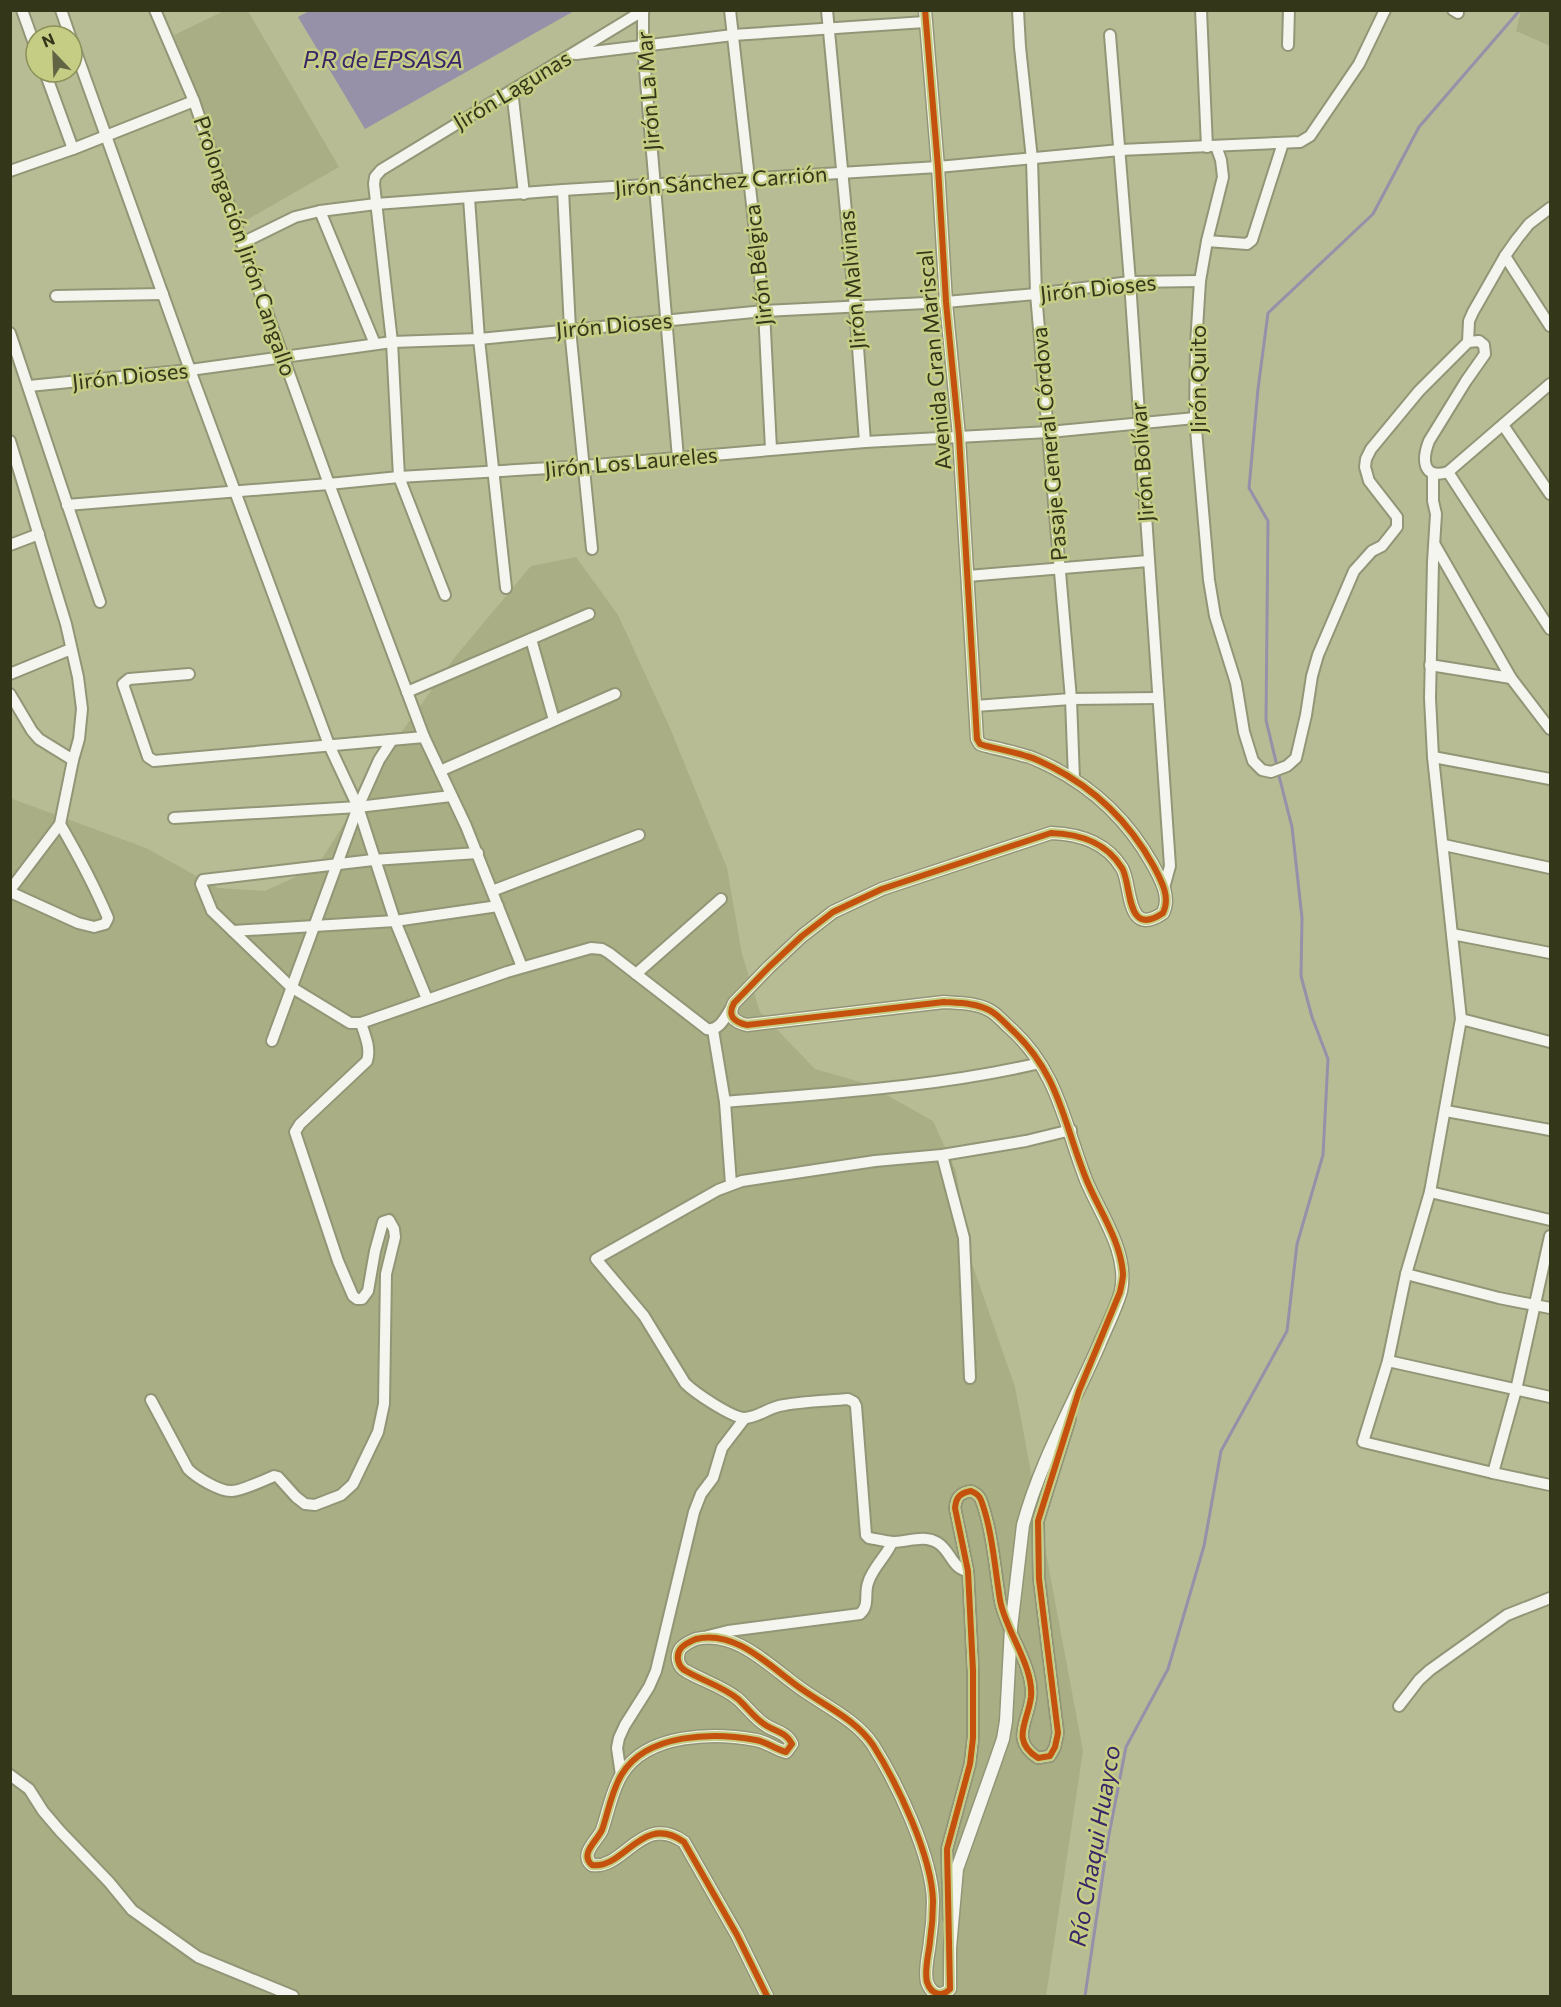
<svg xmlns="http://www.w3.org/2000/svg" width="1561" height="2007" viewBox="0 0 1561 2007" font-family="Commissioner,sans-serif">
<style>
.green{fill:#a9ae84}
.water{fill:#9690a9}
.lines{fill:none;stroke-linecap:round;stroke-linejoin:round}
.stream{stroke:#9690a9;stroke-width:3}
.minor-casing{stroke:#929676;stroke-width:14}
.tertiary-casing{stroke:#929676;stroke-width:15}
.minor{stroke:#f4f5ef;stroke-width:10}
.tertiary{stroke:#f4f5ef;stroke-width:12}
.cycleway-casing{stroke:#c5cd84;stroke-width:10}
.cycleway{stroke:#c4520e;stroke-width:6}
.labels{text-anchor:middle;stroke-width:5;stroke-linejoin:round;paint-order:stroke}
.street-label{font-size:22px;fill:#333618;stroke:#c5cd84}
.water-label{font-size:24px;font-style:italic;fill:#392567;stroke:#c5cd84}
</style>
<rect width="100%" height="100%" fill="#b8bc95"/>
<g class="green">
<polygon points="224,11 248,11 339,167 243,222 174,35"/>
<polygon points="1521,11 1550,11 1550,46 1516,31"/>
<polygon points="576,557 618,615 670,728 727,868 742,954 760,1012 815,1069 867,1084 933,1121 956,1171 968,1252 1015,1387 1083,1751 1046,1996 11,1996 10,798 146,848 218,888 265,891 317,867 398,737 455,657 531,566"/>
</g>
<polygon class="water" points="311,10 574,10 574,11 365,129 298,17"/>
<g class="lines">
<g class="stream">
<polyline points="1277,766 1266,720 1268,521 1249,488 1258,389 1268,313 1373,214 1419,127 1520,10"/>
<polyline points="1085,1996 1108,1840 1126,1747 1168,1669 1204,1546 1221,1451 1287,1331 1297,1244 1323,1155 1328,1059 1312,1017 1301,976 1302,918 1292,827 1278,772"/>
</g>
<defs>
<g id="minor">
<polyline points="22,10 36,49"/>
<polyline points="61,10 70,36"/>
<polyline points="155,10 194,101 242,243 329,484 424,737 466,826 522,967"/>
<polyline points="730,10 764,311 771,449"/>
<polyline points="827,10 855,307 865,442"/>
<polyline points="1018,10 1020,47 1032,159 1036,294 1071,699 1074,779"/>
<polyline points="1201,10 1207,147"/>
<polyline points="1453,10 1458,13"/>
<polyline points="643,11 643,46 678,458"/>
<polyline points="1110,35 1130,282 1170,866 1164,888"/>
<polyline points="72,41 190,370 329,745 358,807 395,921 427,999"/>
<polyline points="1288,45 1289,10"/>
<polyline points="576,54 733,35 925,22"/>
<polyline points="45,72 73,149"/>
<polyline points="512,90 524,194"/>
<path d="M1216,146L1221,160L1223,177L1207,241L1200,281L1196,345L1195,418L1209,580L1215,616L1236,683L1244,732L1253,761L1262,770L1271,772L1287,766L1296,758L1306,715L1312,676L1318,655L1354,571L1372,551L1382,546L1397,527V517L1369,481L1365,467L1366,459L1371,449L1419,391L1468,342L1479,341L1484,345L1485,354L1466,381L1429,441C1422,459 1422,480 1448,472L1550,384"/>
<polyline points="10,171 73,149 194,101"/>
<polyline points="563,190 570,329 592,549"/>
<polyline points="469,198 479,339 506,588"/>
<polyline points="320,211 375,344"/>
<polyline points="1207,241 1247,244 1252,240 1283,143"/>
<polyline points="242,243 295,217 320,211 376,204 563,190 938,167 1120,150 1300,142 1310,136 1359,64 1385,10"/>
<polyline points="1505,256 1550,326"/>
<polyline points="56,296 163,294"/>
<polyline points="10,333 100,602"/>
<polyline points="1468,342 1469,321 1473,312 1505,256 1517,239 1529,224 1550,208"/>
<polyline points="29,386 190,370 392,342 479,339 764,311 946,302 1036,294 1130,282 1200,281"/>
<polyline points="1503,425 1550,494"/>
<polyline points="10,441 66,624 78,677 82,709 79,739 73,760 60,824 10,890"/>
<polyline points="1448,472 1550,629"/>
<polyline points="1433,474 1433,501 1436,514 1433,562 1430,698 1433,757 1461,1019 1430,1192 1406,1274 1388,1361 1363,1442 1493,1473 1550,1485"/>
<polyline points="67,505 329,484 399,477 584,466 865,442 1049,432 1195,418"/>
<polyline points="10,545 39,534"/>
<polyline points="1435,545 1511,678 1550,729"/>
<polyline points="968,576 1148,561"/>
<polyline points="445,595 399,477 392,342 374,184 375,177 381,170 644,10"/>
<polyline points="531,639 554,720"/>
<polyline points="1430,665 1511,678"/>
<polyline points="10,674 71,649"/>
<polyline points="189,674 129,679 123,684 148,757 154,761 424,737"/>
<polyline points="407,692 589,614"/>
<polyline points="10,694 32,731 39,739 73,760"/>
<polyline points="975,706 1071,699 1158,698"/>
<polyline points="1433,757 1550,779"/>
<polyline points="440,771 615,694"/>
<polyline points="174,818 358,807 451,796"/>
<polyline points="1444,845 1550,868"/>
<path d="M478,853L373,860L203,880L201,884L212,911L291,987L350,1023H361L507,972L591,948L602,949L609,953L707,1029C719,1031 724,1019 730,1010"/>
<polyline points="492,891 639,835"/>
<path d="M10,892L78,923L94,927L105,924L108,918C94,885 78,855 60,824"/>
<polyline points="233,931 395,921 498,906"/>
<polyline points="1452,934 1550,953"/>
<polyline points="636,974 721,899"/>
<polyline points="1461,1019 1550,1042"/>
<polyline points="713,1030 725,1102 731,1184"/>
<polyline points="272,1041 358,807 379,760 392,740"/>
<path d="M725,1102C831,1093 937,1087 1040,1063"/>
<polyline points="1446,1111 1550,1130"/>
<polyline points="942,1155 964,1238 970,1378"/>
<polyline points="1430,1192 1550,1220"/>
<polyline points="1406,1274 1499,1298 1550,1308"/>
<polyline points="1388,1361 1550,1397"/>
<path d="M151,1400L188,1469C196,1477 220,1492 232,1491C240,1491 265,1480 274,1476L278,1477L296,1497L305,1504L315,1505L341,1495L353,1484L378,1432L384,1404L386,1274L395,1237L394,1229L389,1220L383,1222L375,1251L368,1291L362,1299H357L353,1296L338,1261L295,1132L300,1124L367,1061C371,1048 365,1036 361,1023"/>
<polyline points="1493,1473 1516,1390 1550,1236"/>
<path d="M968,1571C952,1569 951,1551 938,1543C924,1534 908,1542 892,1542C884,1541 876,1539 869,1538L866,1535L856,1406L854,1402L848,1399C825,1401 801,1401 779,1406C767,1409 756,1418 744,1418C731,1417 695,1393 685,1383L644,1316L596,1259L718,1190L742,1181L875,1161L942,1155L1026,1141L1071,1130"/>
<path d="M708,1636L728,1631L860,1614C870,1605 864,1595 868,1583C872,1568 889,1553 892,1542"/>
<polyline points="1399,1706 1419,1680 1430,1670 1507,1615 1550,1598"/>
<polyline points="10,1775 29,1789 43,1811 60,1831 109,1882 132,1910 198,1957 293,1996"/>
<polyline points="621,1775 617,1748 619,1738 625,1725 649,1687 656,1671 694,1512 701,1494 713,1478 722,1448 745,1418"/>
<path d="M949,1918L947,1849L970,1764L973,1738V1671L968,1571L955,1508C956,1497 960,1493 971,1491C976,1493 979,1495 981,1500C992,1529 995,1569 1000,1600C1005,1630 1034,1666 1031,1697C1028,1722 1010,1740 1038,1758L1050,1756L1055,1747L1058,1733L1039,1579L1038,1521L1070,1419"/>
</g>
<path id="tertiary" d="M767,1996L737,1935L684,1842C642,1812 624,1870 592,1865C579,1854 597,1841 602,1830C608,1813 612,1789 622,1774C647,1733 714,1732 756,1740C767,1742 775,1749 786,1752L792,1744C787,1733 777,1732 767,1726C755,1719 748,1708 738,1699C722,1686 703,1681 686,1671C678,1667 675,1656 681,1648C685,1644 691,1641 696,1639C737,1629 772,1669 803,1690C827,1707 856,1720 873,1745C897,1783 932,1856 933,1901C933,1914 932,1928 930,1941C929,1954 924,1969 927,1982C931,1994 941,1998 950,1989V1948L957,1869L994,1765L1003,1739L1006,1721L1011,1628L1023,1525C1040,1462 1073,1405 1099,1345C1106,1328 1116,1309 1121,1291C1129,1252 1100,1214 1086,1180C1064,1123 1058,1071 1010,1028C1003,1022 996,1013 989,1010C976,1003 959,1003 944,1002L747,1025C734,1022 727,1016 734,1003L769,967L802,936L833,912L882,889L1051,833C1080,834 1106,842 1122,868C1132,884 1125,939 1163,913C1171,897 1161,880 1153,865C1129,822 1095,789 1052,767C1043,763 1035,758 1026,756C1013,752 999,749 986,746L980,744L977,739L959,436L946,302L938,167L925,10"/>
</defs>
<use href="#minor" class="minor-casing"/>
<use href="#tertiary" class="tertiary-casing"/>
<use href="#minor" class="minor"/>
<use href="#tertiary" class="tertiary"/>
<defs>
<path id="cycleway" d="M767,1996L737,1935L684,1842C642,1812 624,1870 592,1865C579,1854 597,1841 602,1830C608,1813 612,1789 622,1774C647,1733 714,1732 756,1740C767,1742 775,1749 786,1752L792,1744C787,1733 777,1732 767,1726C755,1719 748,1708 738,1699C722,1686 703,1681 686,1671C678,1667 675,1656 681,1648C685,1644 691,1641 696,1639C737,1629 772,1669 803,1690C827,1707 856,1720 873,1745C897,1783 932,1856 933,1901C933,1914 932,1928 930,1941C929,1954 924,1969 927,1982C931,1994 941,1998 950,1989L947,1849L970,1764L973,1738V1671L968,1571L955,1508C956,1497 960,1493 971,1491C976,1493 979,1495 981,1500C992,1529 995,1569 1000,1600C1005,1630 1034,1666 1031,1697C1028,1722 1010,1740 1038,1758L1050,1756L1055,1747L1058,1733L1039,1579L1038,1521L1079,1391L1120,1292C1121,1286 1123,1280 1123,1274C1121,1241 1099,1210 1087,1181C1063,1123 1060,1073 1010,1028C1004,1022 997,1014 989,1010C976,1003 959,1003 944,1002L747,1025C734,1022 727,1016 734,1003L769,967L802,936L833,912L882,889L1051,833C1080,834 1106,842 1122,868C1132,884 1125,939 1163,913C1171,897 1161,880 1153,865C1129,822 1095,789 1052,767C1043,763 1035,758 1026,756C1013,752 999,749 986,746L980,744L977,739L959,436L946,302L938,167L925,10"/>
</defs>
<use href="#cycleway" class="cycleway-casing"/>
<use href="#cycleway" class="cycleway"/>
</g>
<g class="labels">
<g class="street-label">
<text transform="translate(512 90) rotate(-31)" y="8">Jirón Lagunas</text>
<text transform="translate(648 91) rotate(-94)" y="8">Jirón La Mar</text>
<text transform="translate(721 181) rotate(-4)" y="8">Jirón Sánchez Carrión</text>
<text transform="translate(245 246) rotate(71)" y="8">Prolongación Jirón Cangallo</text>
<text transform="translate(758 265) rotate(-96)" y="8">Jirón Bélgica</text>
<text transform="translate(852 280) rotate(-95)" y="8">Jirón Malvinas</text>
<text transform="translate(1098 288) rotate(-6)" y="8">Jirón Dioses</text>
<text transform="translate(614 325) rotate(-5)" y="8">Jirón Dioses</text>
<text transform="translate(934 360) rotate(-95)" y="8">Avenida Gran Mariscal</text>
<text transform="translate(130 376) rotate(-6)" y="8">Jirón Dioses</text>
<text transform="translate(1198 379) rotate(-90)" y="8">Jirón Quito</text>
<text transform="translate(1049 444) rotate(-95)" y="8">Pasaje General Córdova</text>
<text transform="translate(631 462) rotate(-5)" y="8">Jirón Los Laureles</text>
<text transform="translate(1142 462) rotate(-94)" y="8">Jirón Bolívar</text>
</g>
<g class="water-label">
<text x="383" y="68">P.R de EPSASA</text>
<text transform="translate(1095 1846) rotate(-80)" y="8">Río Chaqui Huayco</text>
</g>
</g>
<rect width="1561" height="2007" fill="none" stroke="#333618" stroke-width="24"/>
<g transform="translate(54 54) rotate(337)"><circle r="28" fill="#c5cd84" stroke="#8b9159" stroke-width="1.5"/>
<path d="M0-4.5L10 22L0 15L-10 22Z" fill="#626544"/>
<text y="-9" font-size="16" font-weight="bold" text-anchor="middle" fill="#333618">N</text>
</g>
</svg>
